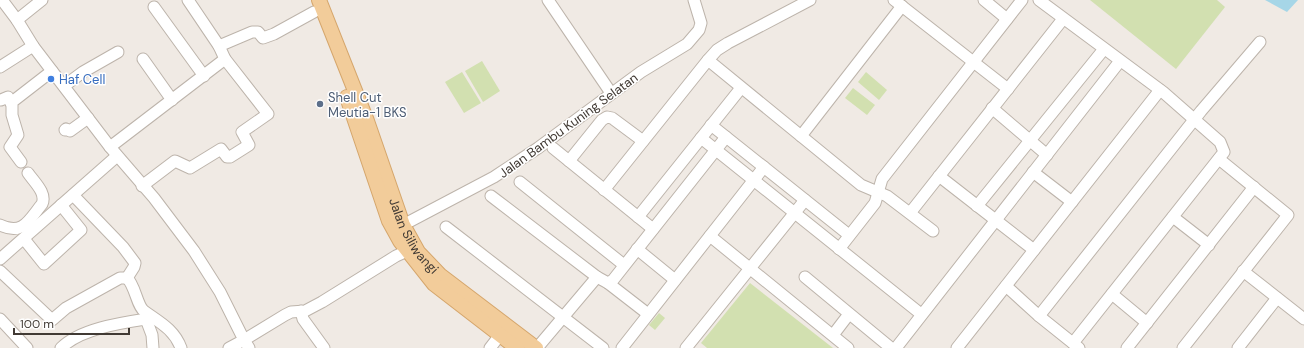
<svg xmlns="http://www.w3.org/2000/svg" width="1304" height="348" viewBox="0 0 1304 348" font-family="'DM Sans',sans-serif">
<style>
.green{fill:#d2e0b0}
.water{fill:#a6d6e7}
.lines{fill:none;stroke-linecap:round;stroke-linejoin:round}
.minor-casing{stroke:#bdb4ab;stroke-width:13}
.major-casing{stroke:#d5a66c;stroke-width:16}
.minor{stroke:#fff;stroke-width:11}
.major{stroke:#f2cc9a;stroke-width:14}
.shop-dot{fill:#3f7fe0;stroke:#fff;stroke-width:1.5}
.service-dot{fill:#5c6f8a;stroke:#fff;stroke-width:1.5}
.labels{text-anchor:middle;stroke-width:3;stroke-linejoin:round;paint-order:stroke}
.shop-label{font-size:13px;fill:#366cbe;stroke:#fff;text-anchor:start}
.service-label{font-size:13px;fill:#4e5e75;stroke:#fff;text-anchor:start}
.street-label{font-size:13px;fill:#413a34;stroke:#fff}
</style>
<rect width="100%" height="100%" fill="#f0eae4"/>
<g class="green">
<polygon points="1090,0 1217,0 1225,7 1176,69"/>
<polygon points="482,61 500,91 483,102 465,71"/>
<polygon points="462,72 481,103 464,113 445,82"/>
<polygon points="866,72 887,90 879,100 858,82"/>
<polygon points="853,88 875,105 867,115 845,98"/>
<polygon points="750,283 833,348 707,348 701,343"/>
<polygon points="659,313 665,318 655,330 649,325"/>
</g>
<polygon class="water" points="1265,0 1298,0 1287,12"/>
<g class="lines">
<defs>
<g id="minor">
<polyline points="2,0 17,20 33,46 110,147 154,198 194,251 220,292 244,340 229,348"/>
<polyline points="548,0 611,93"/>
<polyline points="894,0 1008,89"/>
<polyline points="984,0 1007,19"/>
<polyline points="1039,0 1163,92 1220,142 1224,152 1073,343"/>
<polyline points="154,7 204,76"/>
<polyline points="17,20 42,0"/>
<polyline points="219,46 252,32 258,32 263,38 274,34 314,12"/>
<polyline points="143,59 172,100"/>
<polyline points="708,60 717,50 728,43 810,0"/>
<polyline points="0,67 33,46"/>
<polyline points="64,86 83,72 118,52"/>
<polyline points="1,100 8,97 11,103"/>
<polyline points="992,108 1047,155"/>
<polyline points="711,125 849,235"/>
<polyline points="65,130 66,129 70,131 88,118"/>
<polyline points="801,136 902,6"/>
<polyline points="701,138 921,314"/>
<polyline points="110,147 225,59"/>
<polyline points="553,148 653,229"/>
<polyline points="569,161 602,120 607,117 612,118 643,141"/>
<polyline points="21,162 10,147 18,135 12,115 12,102 52,71"/>
<polyline points="1033,172 1072,202"/>
<polyline points="939,176 1034,250"/>
<polyline points="520,182 624,265"/>
<polyline points="142,186 175,161 190,168 221,149 227,157 230,157 249,145 242,132 268,114 225,59 219,46 188,0"/>
<polyline points="604,190 708,60 861,185 887,196 933,231"/>
<polyline points="73,195 123,247 135,263 134,267 127,278"/>
<polyline points="491,196 597,277 608,283 613,280 726,137"/>
<polyline points="977,206 1104,49"/>
<polyline points="910,213 1063,19"/>
<polyline points="638,217 741,88"/>
<polyline points="1173,217 1209,245"/>
<path d="M0,225C23,236 29,220 42,204C47,193 34,182 28,173"/>
<polyline points="403,225 494,177 538,148 641,72 687,44 699,30 701,23 694,0"/>
<polyline points="446,227 603,348"/>
<polyline points="710,236 848,348"/>
<polyline points="24,239 44,264 81,230 61,205"/>
<polyline points="637,249 675,280"/>
<polyline points="839,249 875,203 882,179 1022,0"/>
<polyline points="0,259 117,156"/>
<polyline points="0,271 52,320 66,308 120,278 127,278"/>
<polyline points="1243,271 1304,319"/>
<polyline points="805,277 891,348"/>
<path d="M127,278C135,285 137,306 144,311C159,322 174,329 181,348"/>
<polyline points="608,283 648,314"/>
<polyline points="1006,286 1039,316 1079,348"/>
<polyline points="1112,294 1147,323"/>
<polyline points="301,311 303,319 324,348"/>
<polyline points="1039,316 1201,111 1260,42"/>
<polyline points="0,319 27,348"/>
<polyline points="833,335 849,314"/>
<path d="M61,348C80,329 120,323 146,319L152,335L153,348"/>
<polyline points="249,348 244,340 285,315 291,312 305,311 322,302 396,256 407,251"/>
<polyline points="490,348 500,335"/>
<polyline points="537,348 597,277"/>
<polyline points="622,348 764,167"/>
<polyline points="686,348 805,200"/>
<polyline points="896,348 1120,61"/>
<polyline points="957,348 1160,90"/>
<polyline points="1127,348 1254,187"/>
<polyline points="1183,348 1288,215 1219,159"/>
<polyline points="1238,348 1277,298"/>
</g>
<g id="major">
<path id="s1" d="M319,0L367,121L403,225L418,252L440,275L536,348"/>
<polyline points="347,97 389,221 400,241 434,284 517,348"/>
</g>
</defs>
<use href="#minor" class="minor-casing"/>
<use href="#major" class="major-casing"/>
<use href="#minor" class="minor"/>
<use href="#major" class="major"/>
</g>
<circle class="shop-dot" cx="51" cy="79" r="4"/>
<circle class="service-dot" cx="320" cy="104" r="4"/>
<g class="labels">
<g class="shop-label">
<text x="59" y="84">Haf Cell</text>
</g>
<g class="service-label">
<text x="328" y="102">Shell Cut<tspan x="328" dy="15">Meutia-1 BKS</tspan></text>
</g>
<g class="street-label">
<text transform="translate(568 125) rotate(-36)" y="5">Jalan Bambu Kuning Selatan</text>
<text dy="5" stroke="none"><textPath href="#s1" startOffset="255">Jalan Siliwangi</textPath></text>
</g>
</g>
<path d="M14 328v6h115v-6" fill="none" stroke="#413a34" stroke-width="2"/>
<text x="20" y="328" font-size="12" fill="#413a34" stroke="#ffffff" stroke-width="3" paint-order="stroke">100 m</text>
</svg>
